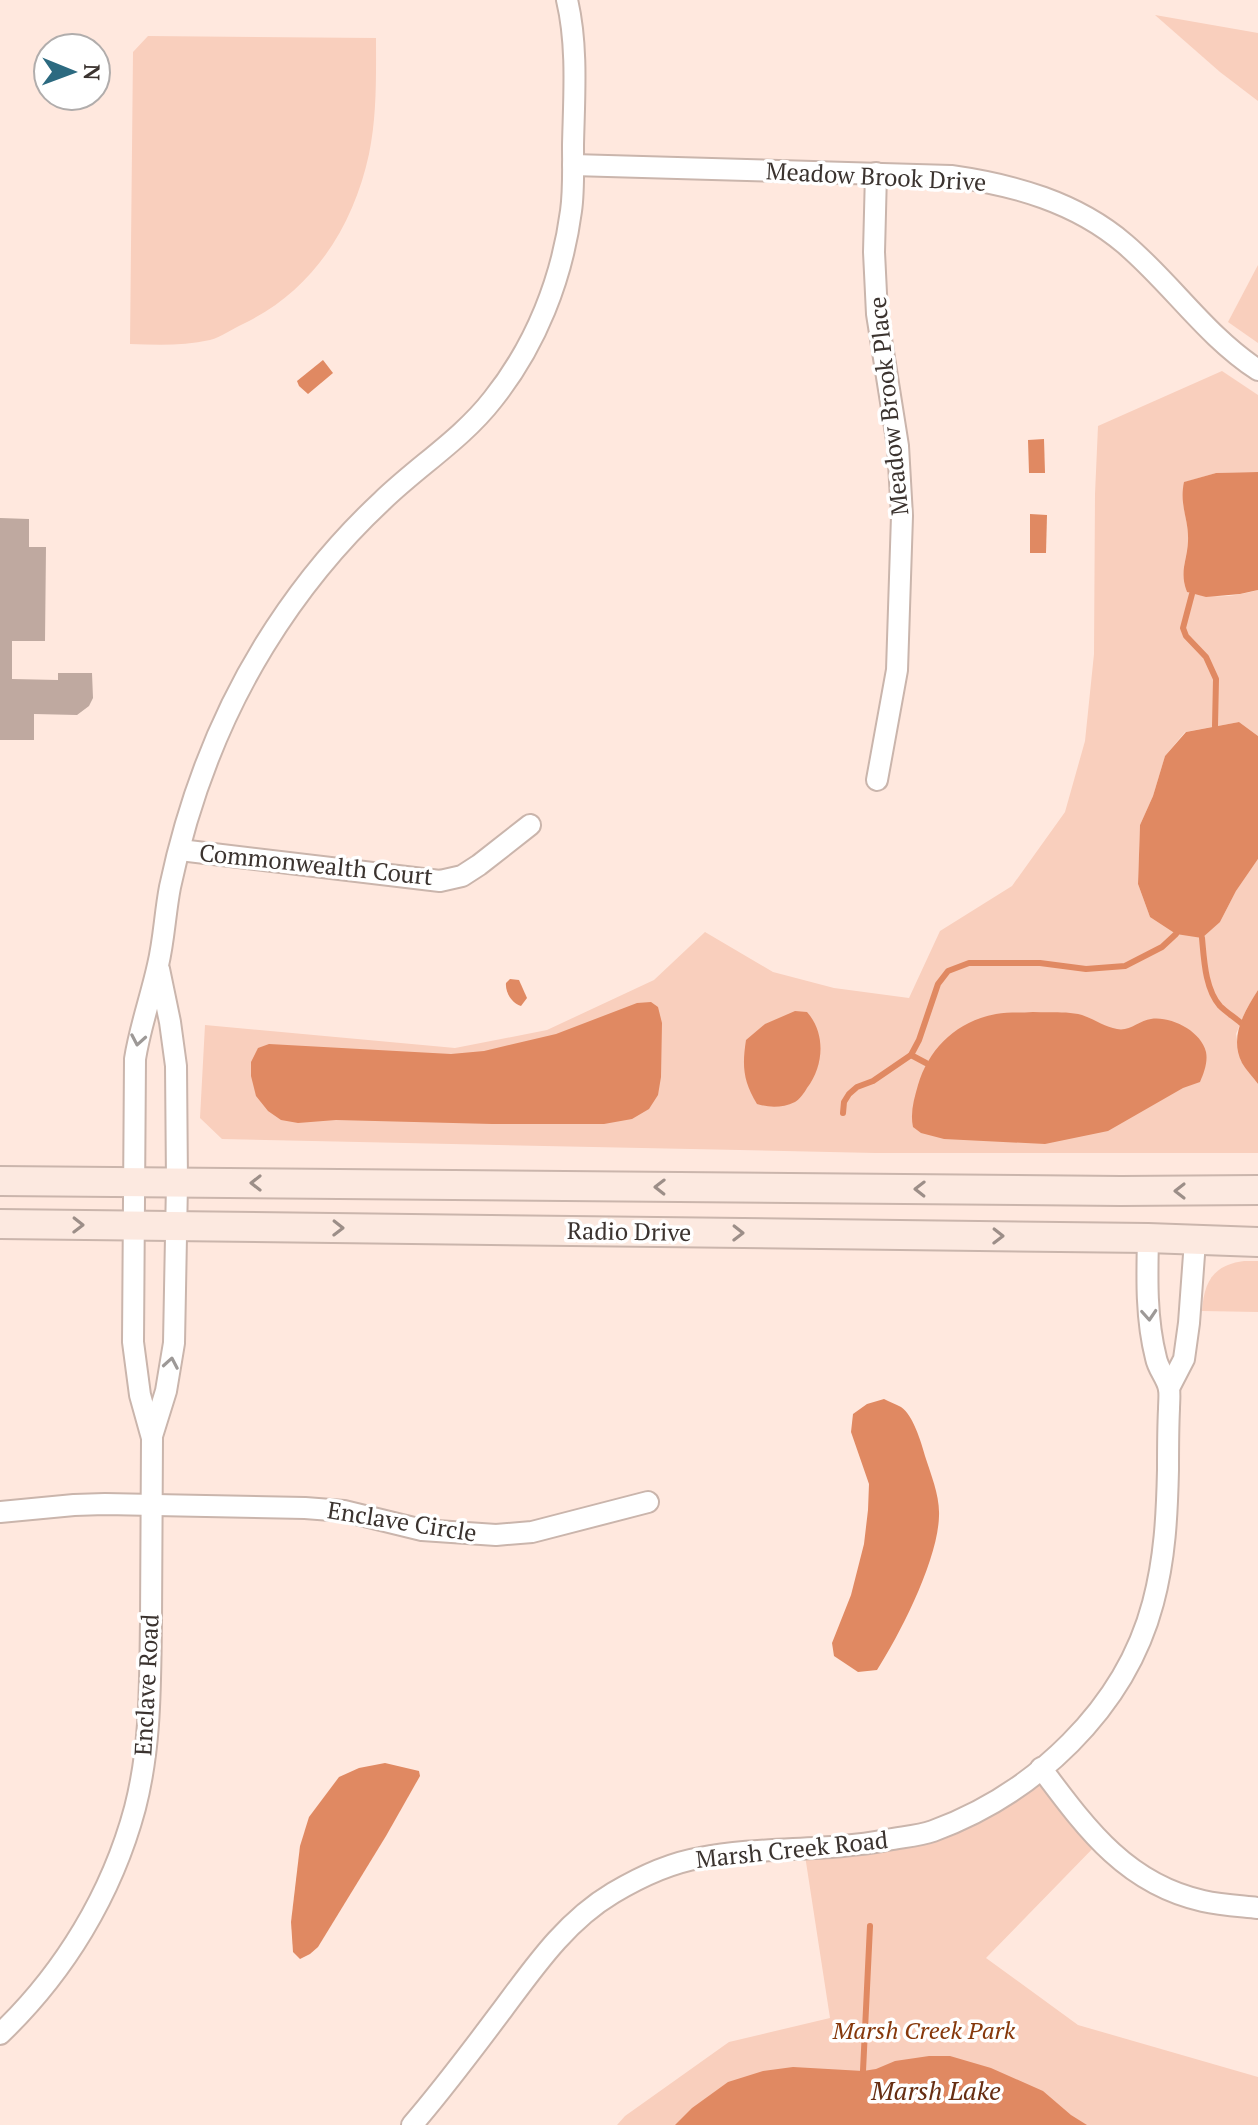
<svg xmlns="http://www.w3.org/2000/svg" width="1258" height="2125" viewBox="0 0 1258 2125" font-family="'PT Serif',serif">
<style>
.green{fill:#f9cfbd}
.water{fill:#e08962}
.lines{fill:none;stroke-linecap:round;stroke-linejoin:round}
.stream{stroke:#e08962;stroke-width:6}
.building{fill:#bfa9a0}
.minor-casing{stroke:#cab5ac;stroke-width:24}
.secondary-casing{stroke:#cab5ac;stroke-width:32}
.minor{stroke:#fff;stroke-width:20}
.secondary{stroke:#fce9e0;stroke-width:28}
.oneway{stroke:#9d9997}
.oneway2{stroke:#9c8e88}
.labels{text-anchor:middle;stroke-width:7;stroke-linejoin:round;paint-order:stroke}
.street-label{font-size:24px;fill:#3b332f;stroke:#fff}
.park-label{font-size:24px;font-style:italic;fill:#86380b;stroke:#fff}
.water-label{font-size:26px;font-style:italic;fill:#662e12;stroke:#fff}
</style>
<rect width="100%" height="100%" fill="#ffe8de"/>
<g class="green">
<polygon points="1155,15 1258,33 1258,101 1220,72"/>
<path d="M148,36L376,38C376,76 377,116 369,154C353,228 312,291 243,324C232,329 221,337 210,340C184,346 157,345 130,344L133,52Z"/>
<polygon points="1258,265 1258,343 1228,322"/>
<path d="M1222,371L1258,395V472L1216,473L1185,482C1179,506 1189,519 1188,540C1187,562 1179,571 1187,592C1212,599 1232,597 1258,590V736L1239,722L1185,732L1165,756L1153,796L1140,825L1138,884L1150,917L1220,922L1236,891L1258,859V990L1246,1010L1236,1034L1241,1061L1258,1084V1153H875L222,1139L200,1118L205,1025L455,1048L547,1030L654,980L705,932L773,972L834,988L909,998L940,931L1012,886L1065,812L1085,741L1094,654L1095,494L1098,426Z"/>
<path d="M1244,1261H1258V1312L1202,1311C1204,1282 1213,1265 1244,1261Z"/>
<polygon points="1041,1768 1100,1841 986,1958 1078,2025 1258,2077 1258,2125 617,2125 625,2116 729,2042 830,2018 804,1849 930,1832"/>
</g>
<g class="water">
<polygon points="323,360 333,373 308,394 299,386 297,381"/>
<polygon points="1044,439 1045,473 1029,473 1028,440"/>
<path d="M1258,472V590L1240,594L1206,597L1187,592C1179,571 1187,562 1188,541C1189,519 1179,506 1184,482L1216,473Z"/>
<polygon points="1030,514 1047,515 1046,553 1030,553"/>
<polygon points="1239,722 1258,736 1258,859 1236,891 1220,922 1202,938 1176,934 1150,917 1138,884 1140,825 1153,796 1165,756 1186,732"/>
<path d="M510,979L519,980L527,998L521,1006C512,1004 505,992 506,983Z"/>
<path d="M1258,990V1084C1253,1077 1246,1070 1242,1063C1229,1037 1244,1012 1258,990Z"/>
<polygon points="651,1002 658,1007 662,1023 661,1077 658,1095 649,1109 632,1119 604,1124 492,1124 336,1120 298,1123 281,1120 268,1111 256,1096 251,1076 251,1062 258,1048 269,1044 451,1054 484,1051 556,1034 637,1003"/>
<path d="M795,1011L807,1012C826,1033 824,1066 807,1088C804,1093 800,1099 795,1102C782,1108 770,1108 757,1104C743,1081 742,1066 746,1040L765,1024Z"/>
<path d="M1033,1012C1048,1013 1067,1011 1082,1015C1094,1019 1105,1027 1117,1029C1129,1032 1140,1020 1151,1019C1171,1016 1201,1031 1206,1052C1208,1062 1204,1073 1200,1082L1183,1088L1108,1131L1045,1144L944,1139L921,1133L913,1127C910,1113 914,1099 918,1085C929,1048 957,1021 996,1014C1007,1012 1021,1013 1033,1012Z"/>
<path d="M884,1399C889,1402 896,1404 901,1407C913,1415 921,1442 925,1456C931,1475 940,1496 939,1516C938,1560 900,1634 877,1670L858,1672L834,1656L832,1643L851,1595L864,1544L868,1510L869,1484L851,1432L853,1414L867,1404Z"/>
<polygon points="385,1763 419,1771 420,1776 386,1836 318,1947 310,1954 300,1959 293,1952 291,1922 300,1846 309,1817 339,1777 359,1768"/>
<polygon points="929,2056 950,2056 991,2068 1043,2091 1071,2115 1087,2125 675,2125 692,2108 728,2082 763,2071 793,2067 863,2071 876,2069 895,2061"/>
</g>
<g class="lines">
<g class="stream">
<polyline points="1192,594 1183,628 1186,636 1206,657 1216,679 1215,726"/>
<path d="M1202,938C1204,959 1205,989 1220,1006C1226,1012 1234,1017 1241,1023"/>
<polyline points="911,1055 926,1063"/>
<polyline points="843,1113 844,1102 849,1094 857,1087 873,1081 911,1055 919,1040 938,984 948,971 969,963 1040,963 1086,969 1125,966 1162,947 1176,934"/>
<polyline points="863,2071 870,1926"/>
</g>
</g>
<polygon class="building" points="0,518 29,519 29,547 46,547 45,641 12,641 12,679 58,680 58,673 92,673 93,698 89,706 77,715 34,714 34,740 0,740"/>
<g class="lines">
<defs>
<g id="minor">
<path d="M573,165L951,176C1014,185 1076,202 1125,244C1172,284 1206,336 1258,370"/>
<polyline points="876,173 874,252 877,314 898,446 902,516 897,670 877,780"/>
<polyline points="180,850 440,881 462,876 479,865 530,825"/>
<polyline points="1169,1388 1184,1359 1189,1323 1195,1241"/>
<polyline points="152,1436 166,1391 174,1343 177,1183 176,1066 170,1022 159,969"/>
<polyline points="0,1512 74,1505 105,1504 305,1508 344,1511 422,1530 496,1535 532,1532 648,1502"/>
<path d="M1041,1768C1086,1828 1126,1884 1203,1901C1221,1905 1240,1906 1258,1908"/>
<path d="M0,2034C64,1973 112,1894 135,1808C151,1746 150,1684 151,1621C151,1560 152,1499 152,1438L140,1395L133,1342L135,1059C140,1027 151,997 158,965C164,940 165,913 170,887C188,802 218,721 264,646C296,594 337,543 382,501C418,466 462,439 493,399C536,345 562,279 571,211C574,190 573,167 573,145C574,98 578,46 567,0"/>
<path d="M412,2125C444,2088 473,2049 503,2009C535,1966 566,1921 613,1893C640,1877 669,1863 700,1858C761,1846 825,1852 887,1840C902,1837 919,1836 933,1831C1034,1794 1125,1709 1153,1603C1165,1558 1167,1515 1168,1470C1168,1449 1168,1429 1169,1409C1169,1403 1170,1395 1169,1389C1167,1378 1158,1369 1156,1358C1146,1319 1147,1278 1148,1238"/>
</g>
<g id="secondary">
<polyline points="0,1181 1121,1191 1258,1190"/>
<polyline points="0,1224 1148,1238 1258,1242"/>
</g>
</defs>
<use href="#minor" class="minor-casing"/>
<use href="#secondary" class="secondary-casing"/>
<use href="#minor" class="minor"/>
<use href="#secondary" class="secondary"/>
</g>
<defs><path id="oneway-chevron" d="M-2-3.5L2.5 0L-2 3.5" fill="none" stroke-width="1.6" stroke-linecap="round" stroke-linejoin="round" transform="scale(2)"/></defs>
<g class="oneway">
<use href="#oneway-chevron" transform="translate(138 1040) rotate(100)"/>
<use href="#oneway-chevron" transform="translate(1149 1315) rotate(86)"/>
<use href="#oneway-chevron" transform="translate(171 1363) rotate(-80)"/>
</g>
<g class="oneway2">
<use href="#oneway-chevron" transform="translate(256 1183) rotate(-180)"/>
<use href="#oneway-chevron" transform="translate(660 1187) rotate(-179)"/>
<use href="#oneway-chevron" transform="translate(920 1189) rotate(-179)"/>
<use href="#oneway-chevron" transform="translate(1180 1191) rotate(180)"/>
<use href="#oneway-chevron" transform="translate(78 1225) rotate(1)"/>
<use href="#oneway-chevron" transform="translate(338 1228) rotate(1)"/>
<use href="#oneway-chevron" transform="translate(738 1233) rotate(1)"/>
<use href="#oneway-chevron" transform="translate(998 1236) rotate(1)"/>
</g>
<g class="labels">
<g class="street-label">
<text transform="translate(876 177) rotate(3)" y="8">Meadow Brook Drive</text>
<text transform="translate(889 406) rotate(-96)" y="8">Meadow Brook Place</text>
<text transform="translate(316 865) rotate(6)" y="8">Commonwealth Court</text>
<text transform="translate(629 1232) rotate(1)" y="8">Radio Drive</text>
<text transform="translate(402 1522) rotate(9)" y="8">Enclave Circle</text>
<text transform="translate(147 1685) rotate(-87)" y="8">Enclave Road</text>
<text transform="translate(792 1850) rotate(-6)" y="8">Marsh Creek Road</text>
</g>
<g class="park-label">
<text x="924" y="2039">Marsh Creek Park</text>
</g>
<g class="water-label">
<text x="936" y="2100">Marsh Lake</text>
</g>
</g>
<g transform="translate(72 72) rotate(91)"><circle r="38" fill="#ffffff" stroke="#b1adac" stroke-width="2"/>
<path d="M0-6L14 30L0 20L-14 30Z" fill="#2c6a80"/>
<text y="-12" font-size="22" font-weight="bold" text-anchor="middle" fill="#3b332f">N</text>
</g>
</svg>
